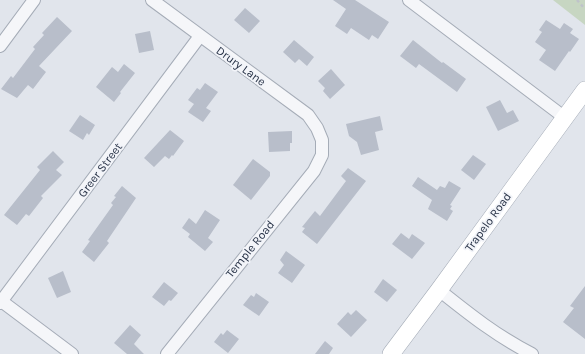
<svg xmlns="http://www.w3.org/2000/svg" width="585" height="354" viewBox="0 0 585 354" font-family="Karla,sans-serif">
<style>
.green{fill:#c7d6c2}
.building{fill:#b8beca}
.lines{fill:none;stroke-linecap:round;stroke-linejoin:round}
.minor-casing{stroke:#a5acb7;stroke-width:14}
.secondary-casing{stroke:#a5acb7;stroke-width:18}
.path{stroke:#bfc3ca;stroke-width:2.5;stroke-dasharray:3 3;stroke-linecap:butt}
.minor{stroke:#f5f6f9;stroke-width:12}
.secondary{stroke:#fff;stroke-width:17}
.labels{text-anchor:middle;stroke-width:3.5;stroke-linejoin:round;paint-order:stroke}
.street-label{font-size:12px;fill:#273246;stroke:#f2f4f9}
</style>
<rect width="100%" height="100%" fill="#e1e5ec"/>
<polygon class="green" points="553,0 585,0 585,25"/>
<g class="building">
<polygon points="333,0 355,0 389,22 378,39 372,35 369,40 351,28 347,34 335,26 346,9"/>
<polygon points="245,8 260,21 249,33 234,20"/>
<polygon points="57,17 72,31 39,66 46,72 33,89 28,85 17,98 1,89 11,76 13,78 35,49 33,47 44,35 42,33"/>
<polygon points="546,20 560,29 564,23 573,29 570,33 579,39 570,52 569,51 555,71 539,60 546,50 535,42 542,32 539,30"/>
<polygon points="150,31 154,50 139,53 135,34"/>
<polygon points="294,40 314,57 307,66 299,59 295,63 283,52"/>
<polygon points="413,40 442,63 443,62 466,79 457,92 419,64 416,68 400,56"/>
<polygon points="124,64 135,73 120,92 121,93 114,102 96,87 112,67 118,72"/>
<polygon points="331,69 345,85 330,99 323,91 325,88 318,81"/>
<polygon points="205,83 218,92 206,108 211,111 203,122 188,112 194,104 188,100 197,88 200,90"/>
<polygon points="500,100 507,113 513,110 519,121 498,131 486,107"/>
<polygon points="80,115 95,125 89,135 87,133 83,140 69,131"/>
<polygon points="380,116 383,130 375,132 379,150 361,155 357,142 349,136 346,124"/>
<polygon points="170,130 184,141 173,156 172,155 169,159 165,156 154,167 144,158"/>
<polygon points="292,131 292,143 290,143 290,151 269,152 268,132"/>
<polygon points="53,151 64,162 56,170 62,175 41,196 43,198 29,216 26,214 17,225 4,215 40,170 37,167"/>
<polygon points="473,155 486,164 474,180 461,170"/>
<polygon points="253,159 270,172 270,176 251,200 233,185"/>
<polygon points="348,168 366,181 317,244 302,232 305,228 302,227 315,211 320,216 346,181 341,176"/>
<polygon points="418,177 437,190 440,186 445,188 449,181 461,188 450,205 452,206 450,209 453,211 447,221 428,209 432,200 412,186"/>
<polygon points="122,186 136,198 107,241 109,243 94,262 82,252 90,241 88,240 113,205 111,203 116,197 114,196"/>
<polygon points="205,210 220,220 208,238 213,242 205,251 188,237 190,234 182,228 189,218 196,224"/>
<polygon points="401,233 409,239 412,234 425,243 412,259 392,244"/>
<polygon points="286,251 305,265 292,283 278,273 284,265 280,260"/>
<polygon points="63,271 71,292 57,298 48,278"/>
<polygon points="383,279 397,290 387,302 374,292"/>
<polygon points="164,282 178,293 171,301 169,300 164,306 152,297"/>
<polygon points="585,286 585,339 563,322 574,308 570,306"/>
<polygon points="256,293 269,302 259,316 243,305 251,295 254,297"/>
<polygon points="356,310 367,320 351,337 337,324 348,312 351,315"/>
<polygon points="130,325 141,335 134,344 144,354 127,354 114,343"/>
<polygon points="227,330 239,339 228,353 214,342 221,333 223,335"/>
<polygon points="325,341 333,348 329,354 315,354"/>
</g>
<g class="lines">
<defs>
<g id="minor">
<polyline points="152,0 308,115 317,128 322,140 322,155 314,171 167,354"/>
<polyline points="409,0 564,117"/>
<polyline points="0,46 34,0"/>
<path d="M439,290C469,314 498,337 532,354"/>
<polyline points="0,300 72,354"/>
<polyline points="0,303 200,36"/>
</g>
<polyline id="secondary" points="391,354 439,290 585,90"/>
</defs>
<use href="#minor" class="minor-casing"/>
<use href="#secondary" class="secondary-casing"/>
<polyline class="path" points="577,0 585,9"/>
<use href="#minor" class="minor"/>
<use href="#secondary" class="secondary"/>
</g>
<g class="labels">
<g class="street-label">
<text transform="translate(241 66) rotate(36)" y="4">Drury Lane</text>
<text transform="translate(100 170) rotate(-53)" y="4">Greer Street</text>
<text transform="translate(488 222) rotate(-54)" y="4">Trapelo Road</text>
<text transform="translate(250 249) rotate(-51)" y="4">Temple Road</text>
</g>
</g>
</svg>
